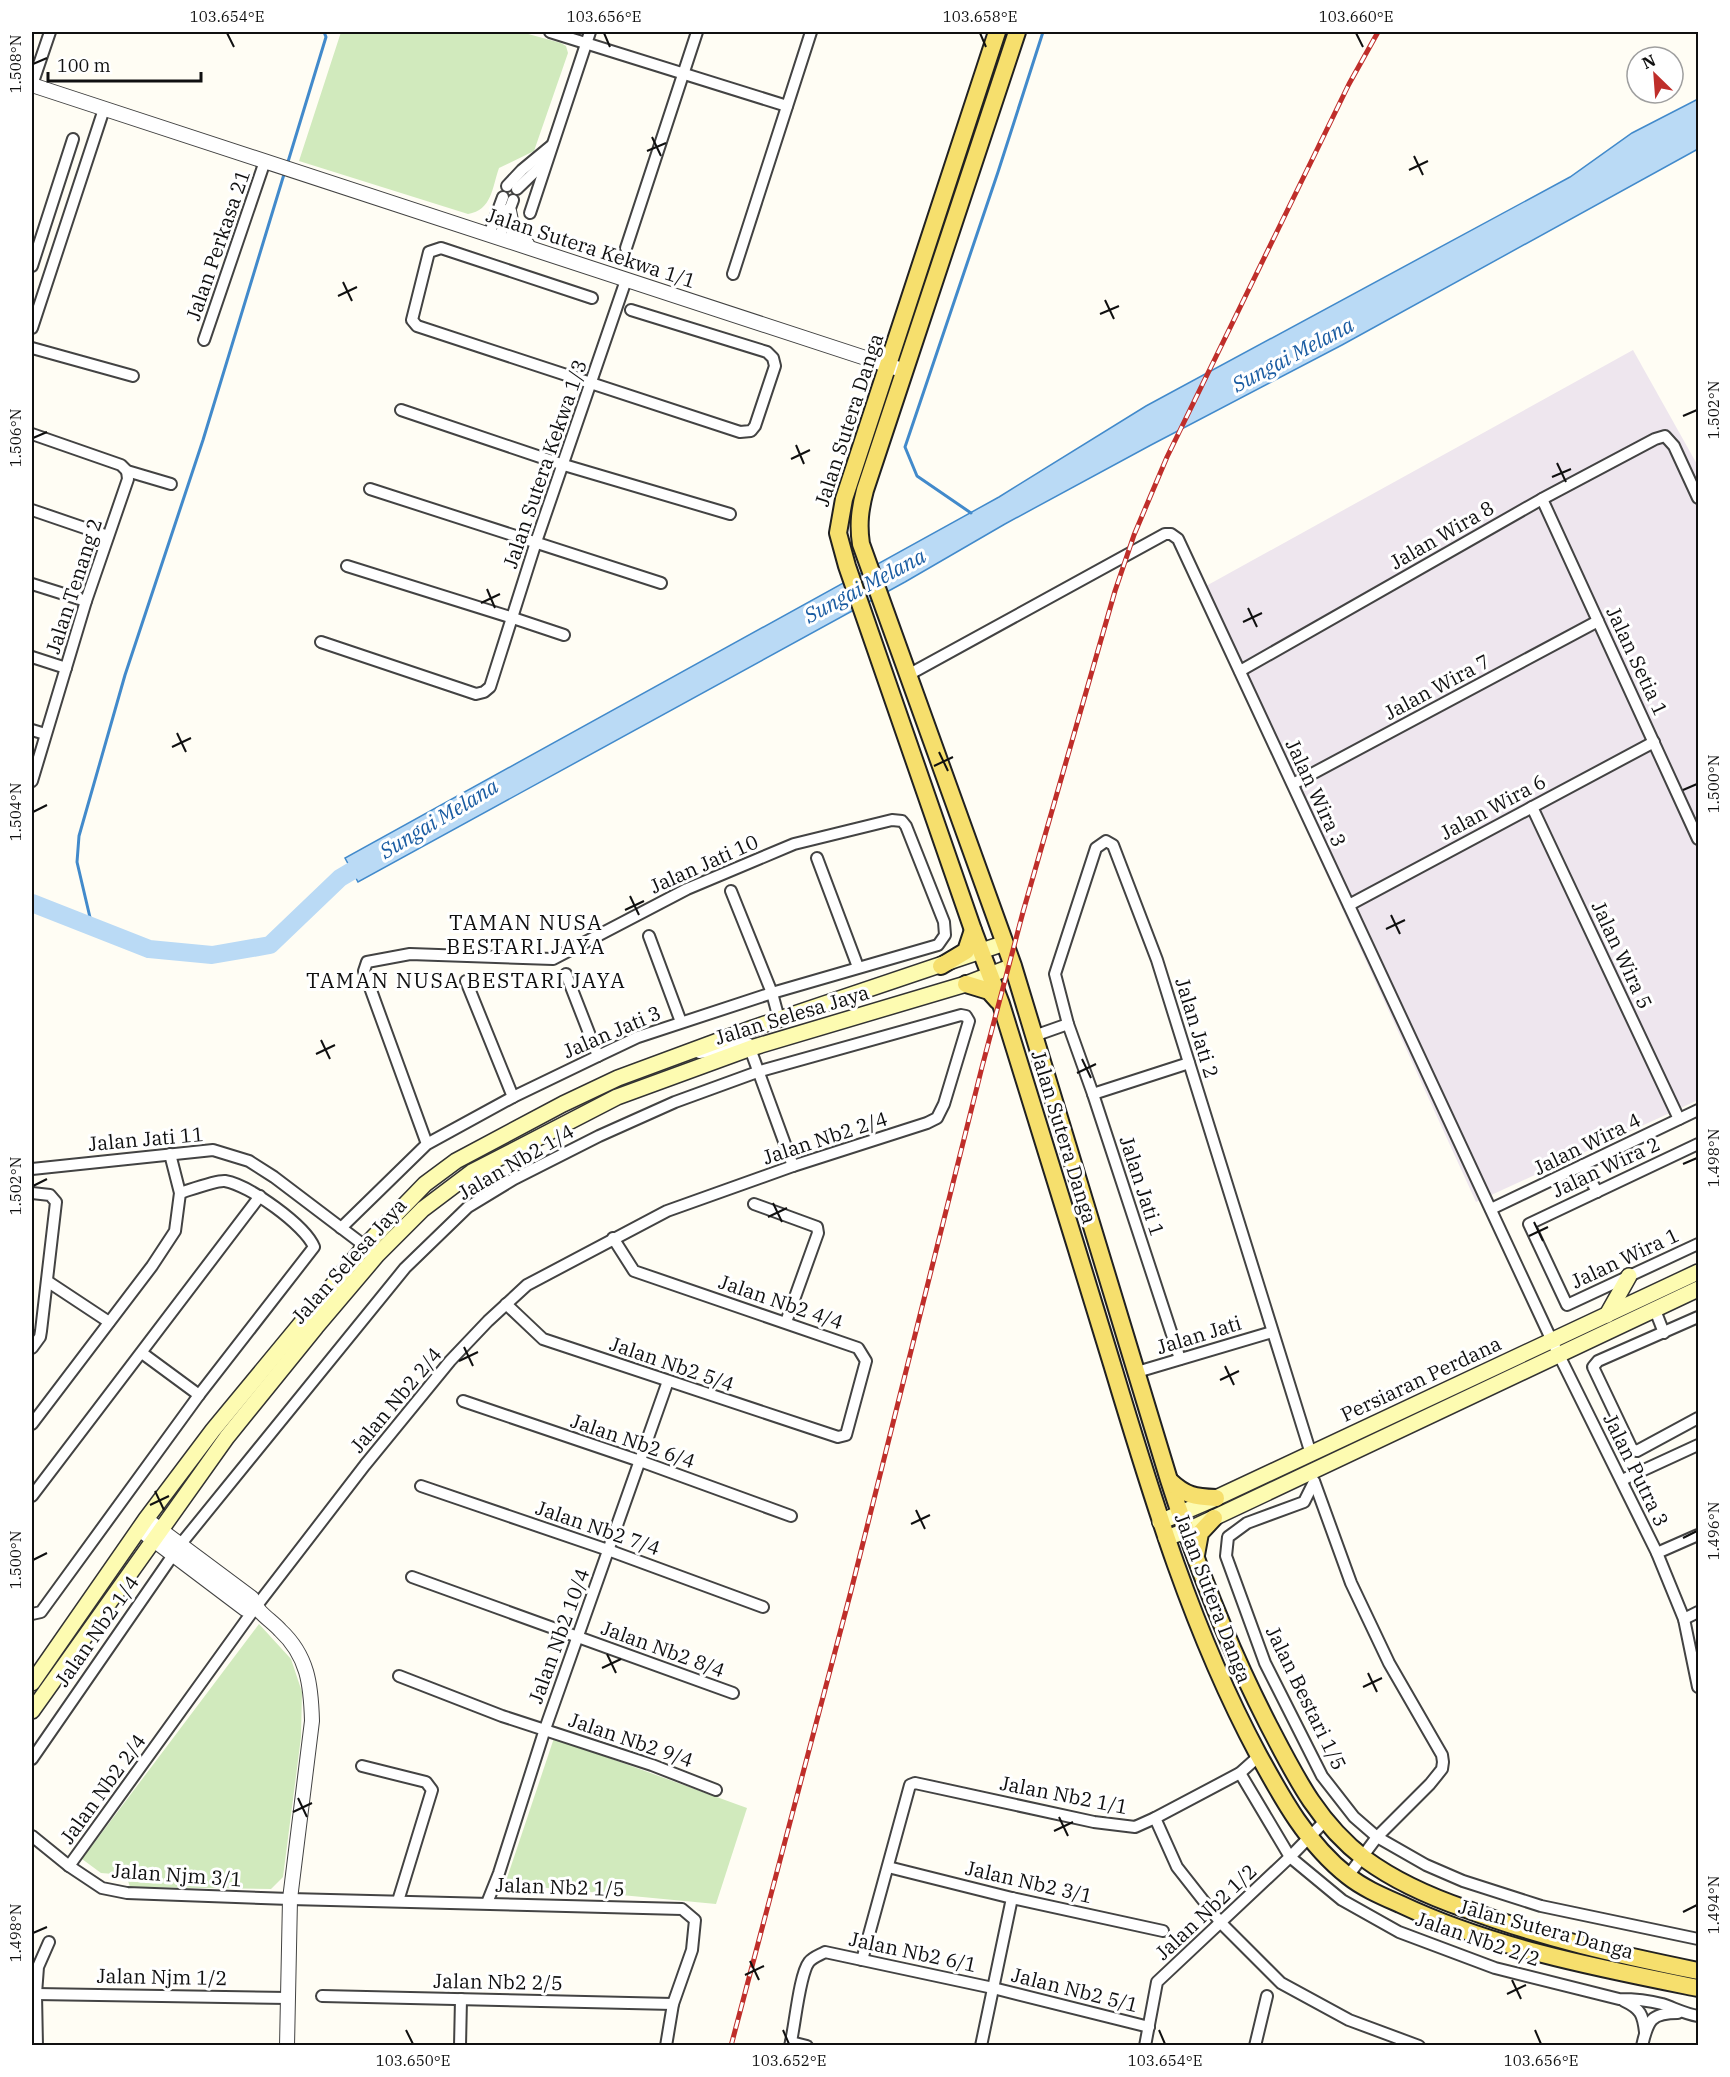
<svg xmlns="http://www.w3.org/2000/svg" width="1730" height="2077" viewBox="0 0 1730 2077" font-family="'IBM Plex Serif',serif">
<style>
.industrial{fill:#eee6ee}
.green{fill:#d1eabd}
.water{fill:#badaf5;stroke:#428acb;stroke-width:1.5}
.lines{fill:none;stroke-linecap:round;stroke-linejoin:round}
.stream{stroke:#428acb;stroke-width:3}
.river{stroke:#badaf5;stroke-width:18}
.minor-casing{stroke:#434343;stroke-width:14}
.tertiary-casing{stroke:#434343;stroke-width:16}
.secondary-casing{stroke:#323232;stroke-width:18}
.primary-casing{stroke:#212121;stroke-width:20}
.minor{stroke:#fff;stroke-width:10}
.tertiary{stroke:#fff;stroke-width:14}
.secondary{stroke:#fdfbb1;stroke-width:15}
.primary{stroke:#f6df6d;stroke-width:16}
.rail-casing{stroke:#bf2e2a;stroke-width:5}
.rail{stroke:#fff;stroke-width:3;stroke-dasharray:9;stroke-linecap:butt}
.ticks{fill:none;stroke:#101010;stroke-width:2}
.labels{text-anchor:middle;stroke-width:6;stroke-linejoin:round;paint-order:stroke}
.street-label{font-size:20px;fill:#101010;stroke:#fff}
.water-label{font-size:21px;font-style:italic;fill:#1a5ca2;stroke:#fff}
.neighbourhood-label{font-size:21px;letter-spacing:1.5px;fill:#101010;stroke:#fff}
.neatline{fill:none;stroke:#101010;stroke-width:2}
.ticks-label{font-size:15px;text-anchor:middle;fill:#101010}
</style>
<rect width="100%" height="100%" fill="#fffdf4"/>
<polygon class="industrial" points="1633,350 1698,466 1698,1100 1476,1202 1197,591"/>
<g class="green">
<path d="M341,32H521L561,43L566,46L568,53L534,151L499,168C492,188 492,210 468,214L299,161Z"/>
<polygon points="259,1624 291,1659 302,1692 301,1737 283,1877 271,1889 130,1887 126,1875 101,1873 82,1859"/>
<polygon points="554,1738 747,1808 716,1904 505,1884"/>
</g>
<polygon class="water" points="1698,99 1698,149 1342,345 1151,445 1005,524 905,582 358,882 345,858 999,497 1146,406 1570,177 1632,133"/>
<g class="lines">
<g class="stream">
<polyline points="287,165 326,37 324,32"/>
<polyline points="971,513 917,476 905,447 998,172 1043,32"/>
<polyline points="92,926 77,862 79,836 125,675 203,440 285,171"/>
</g>
<polyline class="river" points="32,903 149,949 212,955 270,945 340,878 372,859"/>
<defs>
<g id="minor">
<polyline points="550,32 787,106"/>
<polyline points="32,85 50,32"/>
<polyline points="507,186 522,170 551,146"/>
<polyline points="517,189 547,160"/>
<polyline points="530,213 590,32"/>
<polyline points="489,235 503,197"/>
<polyline points="499,238 513,200"/>
<polyline points="626,248 697,32"/>
<polyline points="32,266 73,139"/>
<polyline points="733,274 811,32"/>
<polyline points="592,298 441,248 429,252 412,320 417,326 740,432 751,431 755,426 775,366 773,358 767,352 631,310"/>
<polyline points="32,328 104,109"/>
<polyline points="204,340 265,161"/>
<polyline points="32,348 133,376"/>
<polyline points="401,410 564,465 730,514"/>
<polyline points="32,434 121,465 127,471 171,484"/>
<polyline points="370,489 661,583"/>
<polyline points="1542,499 1698,839"/>
<polyline points="32,510 108,536"/>
<polyline points="347,566 513,618 564,635"/>
<polyline points="32,584 86,601"/>
<polyline points="321,642 476,694 484,692 490,687 536,542 626,280"/>
<polyline points="32,657 66,668"/>
<polyline points="1240,671 1542,499 1655,439 1665,436 1674,446 1698,498"/>
<polyline points="908,675 1165,534 1171,534 1178,539 1552,1341 1657,1553 1684,1619 1698,1687"/>
<polyline points="32,730 45,734"/>
<polyline points="32,781 86,601 128,479 127,471"/>
<polyline points="1293,784 1598,621"/>
<polyline points="1532,807 1679,1119"/>
<polyline points="817,858 858,967"/>
<polyline points="731,891 772,993 779,1019"/>
<polyline points="1349,905 1654,742"/>
<polyline points="649,936 681,1022"/>
<polyline points="566,974 598,1056"/>
<polyline points="466,981 513,1097"/>
<polyline points="1034,1036 1068,1024"/>
<polyline points="699,1053 709,1052 744,1042 748,1043 793,1166"/>
<polyline points="1093,1094 1189,1063"/>
<polyline points="1698,1144 1529,1224 1567,1305 1698,1244"/>
<polyline points="1583,1165 1597,1192"/>
<polyline points="32,1169 213,1150 249,1161 274,1177 369,1249"/>
<polyline points="32,1193 50,1195 56,1202 41,1331 40,1337 32,1348"/>
<polyline points="754,1204 817,1227 818,1233 786,1322"/>
<polyline points="1491,1209 1698,1110"/>
<polyline points="341,1228 427,1144 513,1097 598,1056 638,1037 772,993 938,945 945,935 944,922 906,826 902,821 892,820 794,844 687,889 553,959 410,954 367,962 364,971 427,1144"/>
<polyline points="47,1281 109,1322"/>
<polyline points="506,1304 543,1339 838,1437 846,1435 866,1361 858,1348 634,1271 613,1238"/>
<polyline points="1655,1310 1664,1333"/>
<polyline points="1698,1317 1598,1361 1593,1367 1632,1449 1637,1451 1698,1418"/>
<polyline points="142,1353 199,1395"/>
<polyline points="1180,1359 1093,1094 1068,1024 1055,974 1096,848 1106,841 1113,845 1157,960 1311,1454"/>
<polyline points="1137,1372 1272,1332"/>
<polyline points="463,1401 640,1461 791,1516"/>
<polyline points="32,1424 152,1266 175,1231 180,1193 170,1154"/>
<polyline points="1622,1480 1698,1445"/>
<polyline points="1314,1481 1351,1583 1389,1663 1442,1755 1443,1762 1442,1769 1430,1784 1377,1837 1348,1876"/>
<polyline points="1314,1482 1304,1502 1247,1523 1228,1537 1226,1556 1265,1663 1322,1776 1354,1817 1377,1837 1426,1865 1463,1881 1541,1906 1698,1939"/>
<polyline points="421,1486 608,1550 763,1607"/>
<polyline points="32,1496 260,1196"/>
<polyline points="1657,1553 1698,1535"/>
<polyline points="412,1577 733,1693"/>
<path d="M32,1614L41,1612L199,1395L314,1247C305,1225 249,1185 225,1181C216,1180 190,1190 180,1193"/>
<polyline points="1684,1619 1698,1612"/>
<polyline points="399,1676 502,1716 652,1765 716,1790"/>
<polyline points="32,1759 173,1555"/>
<polyline points="362,1766 426,1782 432,1790 398,1901"/>
<path d="M1240,1773L1290,1857L1342,1900L1399,1932L1495,1968L1619,1999C1633,1999 1647,2000 1662,2004C1674,2008 1685,2014 1698,2016"/>
<polyline points="1155,1818 1177,1867 1221,1923 1281,1983 1349,2020 1419,2046"/>
<polyline points="32,1836 69,1866 102,1888 127,1893 290,1899 682,1909 695,1920 692,1950 673,2004 666,2046"/>
<polyline points="69,1866 255,1608 365,1465 450,1361 488,1321 527,1285 667,1211 793,1166 927,1123 937,1118 944,1104 969,1021 966,1016 961,1015 760,1071 675,1102 599,1136 514,1179 468,1207 405,1268 180,1545"/>
<polyline points="888,1867 1012,1898 1163,1931"/>
<polyline points="487,1903 499,1873 545,1729 668,1381"/>
<polyline points="862,1960 910,1785 915,1783 1094,1822 1135,1827 1155,1818 1240,1773 1259,1756"/>
<polyline points="36,1994 288,1998"/>
<polyline points="322,1996 673,2004"/>
<path d="M1624,2001C1641,2009 1643,2015 1645,2032"/>
<polyline points="791,2042 807,2046"/>
<polyline points="37,2046 36,1994 38,1967 49,1942"/>
<polyline points="460,2046 461,1999"/>
<path d="M790,2046C795,2027 799,1975 809,1962C813,1957 820,1955 825,1952L993,1988L1149,2027"/>
<polyline points="981,2046 1012,1898"/>
<polyline points="1145,2046 1157,1982 1290,1857 1325,1821"/>
<polyline points="1255,2046 1267,1996"/>
<path d="M1642,2046C1648,2020 1651,2013 1678,2013"/>
</g>
<g id="tertiary">
<polyline points="32,85 896,368"/>
<polyline points="509,211 514,235 527,244"/>
<path d="M146,1519L252,1598C257,1613 270,1619 280,1630C308,1656 311,1685 312,1721L290,1899L287,2046"/>
<polyline points="139,1529 245,1609 255,1608"/>
</g>
<g id="secondary">
<polyline points="1607,1315 1629,1276"/>
<polyline points="1160,1522 1216,1498 1698,1272"/>
<polyline points="1166,1538 1186,1531 1698,1289"/>
<polyline points="32,1683 146,1519 213,1430 365,1246 425,1184 456,1161 563,1104 618,1078 753,1028 1005,943"/>
<polyline points="32,1711 227,1437 316,1327 377,1255 423,1209 472,1172 617,1097 751,1048 966,984 1013,966"/>
</g>
<g id="primary">
<path d="M997,32L844,499L838,533L847,566L973,930L1001,1004C1039,1124 1075,1244 1112,1364C1152,1497 1192,1631 1258,1754C1282,1798 1307,1844 1348,1876C1363,1888 1382,1896 1400,1904C1493,1948 1598,1968 1698,1988"/>
<path d="M1017,32L865,490C860,509 858,524 861,544L1013,966L1169,1480C1196,1564 1228,1646 1268,1724C1295,1776 1317,1822 1365,1859C1395,1881 1431,1897 1466,1909C1542,1938 1620,1955 1698,1971"/>
<polyline points="941,966 966,951 973,930"/>
<polyline points="966,984 989,991 998,1001"/>
<path d="M1170,1481C1186,1496 1195,1497 1216,1498"/>
<polyline points="1196,1555 1200,1533 1214,1518"/>
</g>
</defs>
<use href="#minor" class="minor-casing"/>
<use href="#tertiary" class="tertiary-casing"/>
<use href="#secondary" class="secondary-casing"/>
<use href="#primary" class="primary-casing"/>
<use href="#minor" class="minor"/>
<use href="#tertiary" class="tertiary"/>
<use href="#secondary" class="secondary"/>
<use href="#primary" class="primary"/>
<defs>
<polyline id="rail" points="731,2046 851,1591 982,1067 1023,912 1115,591 1134,535 1167,457 1349,84 1378,32"/>
</defs>
<use href="#rail" class="rail-casing"/>
<use href="#rail" class="rail"/>
</g>
<path class="ticks" d="M227,33L234,47M604,33L610,47M980,33L986,47M1356,33L1363,47M33,64L47,58M652,137L661,156M647,151L666,143M1414,156L1423,175M1409,170L1428,161M343,282L352,301M338,296L357,287M1105,300L1114,319M1100,314L1119,306M1683,416L1697,410M33,438L47,432M796,445L804,464M791,459L810,450M1557,463L1566,482M1552,477L1571,469M487,589L495,608M481,603L500,594M1248,608L1257,627M1243,622L1262,613M177,733L186,752M172,747L191,738M939,752L948,771M934,766L953,757M1683,790L1697,784M33,812L47,805M630,896L639,915M625,910L644,901M1391,915L1400,934M1386,929L1405,920M321,1040L330,1059M316,1054L335,1045M1082,1059L1091,1078M1077,1073L1096,1064M1683,1164L1697,1158M33,1186L47,1179M773,1203L782,1222M768,1217L787,1208M1534,1222L1543,1241M1529,1236L1548,1227M464,1347L473,1366M459,1361L478,1352M1225,1366L1234,1385M1220,1380L1239,1371M155,1491L164,1510M150,1505L169,1496M916,1510L925,1529M911,1524L930,1515M1683,1538L1697,1531M33,1560L47,1553M607,1654L616,1673M602,1668L621,1659M1368,1673L1377,1692M1363,1687L1382,1678M298,1798L307,1817M293,1812L312,1803M1059,1817L1068,1836M1054,1831L1073,1822M1683,1912L1697,1905M33,1933L47,1927M750,1961L759,1980M745,1975L764,1966M1512,1980L1521,1999M1507,1994L1526,1985M406,2030L413,2044M783,2030L789,2044M1159,2030L1165,2044M1535,2030L1541,2044"/>
<g class="labels">
<g class="street-label">
<text transform="translate(218 245) rotate(-71)" y="7">Jalan Perkasa 21</text>
<text transform="translate(591 248) rotate(18)" y="7">Jalan Sutera Kekwa 1/1</text>
<text transform="translate(849 420) rotate(-72)" y="7">Jalan Sutera Danga</text>
<text transform="translate(545 464) rotate(-71)" y="7">Jalan Sutera Kekwa 1/3</text>
<text transform="translate(1442 535) rotate(-30)" y="7">Jalan Wira 8</text>
<text transform="translate(74 586) rotate(-72)" y="7">Jalan Tenang 2</text>
<text transform="translate(1637 661) rotate(65)" y="7">Jalan Setia 1</text>
<text transform="translate(1437 687) rotate(-28)" y="7">Jalan Wira 7</text>
<text transform="translate(1316 793) rotate(65)" y="7">Jalan Wira 3</text>
<text transform="translate(1493 807) rotate(-28)" y="7">Jalan Wira 6</text>
<text transform="translate(704 864) rotate(-24)" y="7">Jalan Jati 10</text>
<text transform="translate(1622 955) rotate(65)" y="7">Jalan Wira 5</text>
<text transform="translate(792 1015) rotate(-17)" y="7">Jalan Selesa Jaya</text>
<text transform="translate(1197 1028) rotate(73)" y="7">Jalan Jati 2</text>
<text transform="translate(612 1032) rotate(-23)" y="7">Jalan Jati 3</text>
<text transform="translate(1064 1137) rotate(73)" y="7">Jalan Sutera Danga</text>
<text transform="translate(825 1138) rotate(-18)" y="7">Jalan Nb2 2/4</text>
<text transform="translate(146 1139) rotate(-5)" y="7">Jalan Jati 11</text>
<text transform="translate(1587 1144) rotate(-26)" y="7">Jalan Wira 4</text>
<text transform="translate(516 1162) rotate(-30)" y="7">Jalan Nb2 1/4</text>
<text transform="translate(1606 1167) rotate(-25)" y="7">Jalan Wira 2</text>
<text transform="translate(1142 1186) rotate(72)" y="7">Jalan Jati 1</text>
<text transform="translate(1625 1258) rotate(-25)" y="7">Jalan Wira 1</text>
<text transform="translate(349 1261) rotate(-48)" y="7">Jalan Selesa Jaya</text>
<text transform="translate(781 1302) rotate(19)" y="7">Jalan Nb2 4/4</text>
<text transform="translate(1199 1335) rotate(-17)" y="7">Jalan Jati</text>
<text transform="translate(672 1364) rotate(19)" y="7">Jalan Nb2 5/4</text>
<text transform="translate(1421 1379) rotate(-25)" y="7">Persiaran Perdana</text>
<text transform="translate(396 1400) rotate(-50)" y="7">Jalan Nb2 2/4</text>
<text transform="translate(633 1441) rotate(19)" y="7">Jalan Nb2 6/4</text>
<text transform="translate(1636 1470) rotate(64)" y="7">Jalan Putra 3</text>
<text transform="translate(598 1528) rotate(19)" y="7">Jalan Nb2 7/4</text>
<text transform="translate(1213 1598) rotate(69)" y="7">Jalan Sutera Danga</text>
<text transform="translate(97 1631) rotate(-55)" y="7">Jalan Nb2 1/4</text>
<text transform="translate(559 1636) rotate(-70)" y="7">Jalan Nb2 10/4</text>
<text transform="translate(663 1649) rotate(20)" y="7">Jalan Nb2 8/4</text>
<text transform="translate(1306 1698) rotate(64)" y="7">Jalan Bestari 1/5</text>
<text transform="translate(631 1740) rotate(19)" y="7">Jalan Nb2 9/4</text>
<text transform="translate(103 1789) rotate(-54)" y="7">Jalan Nb2 2/4</text>
<text transform="translate(1064 1795) rotate(11)" y="7">Jalan Nb2 1/1</text>
<text transform="translate(177 1875) rotate(4)" y="7">Jalan Njm 3/1</text>
<text transform="translate(1029 1882) rotate(13)" y="7">Jalan Nb2 3/1</text>
<text transform="translate(560 1887) rotate(2)" y="7">Jalan Nb2 1/5</text>
<text transform="translate(1206 1912) rotate(-43)" y="7">Jalan Nb2 1/2</text>
<text transform="translate(1546 1929) rotate(15)" y="7">Jalan Sutera Danga</text>
<text transform="translate(1478 1939) rotate(19)" y="7">Jalan Nb2 2/2</text>
<text transform="translate(913 1952) rotate(12)" y="7">Jalan Nb2 6/1</text>
<text transform="translate(162 1977) rotate(1)" y="7">Jalan Njm 1/2</text>
<text transform="translate(498 1982) rotate(1)" y="7">Jalan Nb2 2/5</text>
<text transform="translate(1075 1990) rotate(14)" y="7">Jalan Nb2 5/1</text>
</g>
<g class="water-label">
<text transform="translate(1293 355) rotate(-28)" y="7">Sungai Melana</text>
<text transform="translate(865 586) rotate(-28)" y="7">Sungai Melana</text>
<text transform="translate(439 819) rotate(-31)" y="7">Sungai Melana</text>
</g>
<g class="neighbourhood-label">
<text x="526" y="930">TAMAN NUSA<tspan x="526" dy="24">BESTARI JAYA</tspan></text>
<text x="466" y="988">TAMAN NUSA BESTARI JAYA</text>
</g>
</g>
<rect width="1730" height="2077" fill="none" stroke="#ffffff" stroke-width="66"/>
<g transform="translate(1655 75) rotate(335)"><circle r="28" fill="#ffffff" stroke="#9f9f9f" stroke-width="1.5"/>
<path d="M0-4.5L10 22L0 15L-10 22Z" fill="#bf2e2a"/>
<text y="-9" font-size="16" font-weight="bold" text-anchor="middle" fill="#101010">N</text>
</g>
<path d="M48 72v9h153v-9" fill="none" stroke="#101010" stroke-width="3"/>
<text x="57" y="72" font-size="18" fill="#101010" stroke="#ffffff" stroke-width="4.5" paint-order="stroke">100 m</text>
<rect x="33" y="33" width="1664" height="2011" class="neatline"/>
<g class="ticks-label">
<text x="227" y="22">103.654°E</text>
<text x="604" y="22">103.656°E</text>
<text x="980" y="22">103.658°E</text>
<text x="1356" y="22">103.660°E</text>
<text transform="translate(16 64) rotate(-90)" y="5">1.508°N</text>
<text transform="translate(1714 410) rotate(-90)" y="5">1.502°N</text>
<text transform="translate(16 438) rotate(-90)" y="5">1.506°N</text>
<text transform="translate(1714 784) rotate(-90)" y="5">1.500°N</text>
<text transform="translate(16 812) rotate(-90)" y="5">1.504°N</text>
<text transform="translate(1714 1158) rotate(-90)" y="5">1.498°N</text>
<text transform="translate(16 1186) rotate(-90)" y="5">1.502°N</text>
<text transform="translate(1714 1531) rotate(-90)" y="5">1.496°N</text>
<text transform="translate(16 1560) rotate(-90)" y="5">1.500°N</text>
<text transform="translate(1714 1905) rotate(-90)" y="5">1.494°N</text>
<text transform="translate(16 1933) rotate(-90)" y="5">1.498°N</text>
<text x="413" y="2066">103.650°E</text>
<text x="789" y="2066">103.652°E</text>
<text x="1165" y="2066">103.654°E</text>
<text x="1541" y="2066">103.656°E</text>
</g>
</svg>
